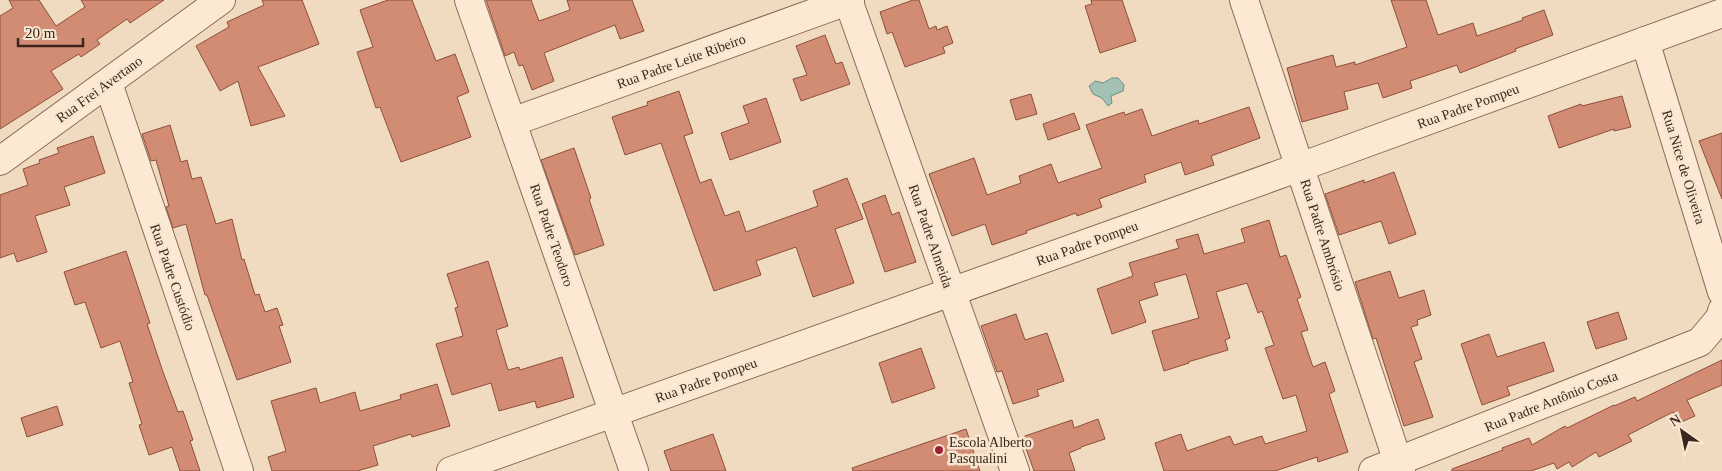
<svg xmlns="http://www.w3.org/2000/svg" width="1722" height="471" viewBox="0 0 1722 471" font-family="Georgia,serif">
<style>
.water{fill:#a3c2b5;stroke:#699181}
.building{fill:#d28c73;stroke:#8c4f3b}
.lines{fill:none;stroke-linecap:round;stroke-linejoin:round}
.minor-casing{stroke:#8b6b56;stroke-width:30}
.minor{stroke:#fbe9d4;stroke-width:28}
.poi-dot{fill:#9e2235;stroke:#f8e6d0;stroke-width:2}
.labels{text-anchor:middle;stroke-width:5;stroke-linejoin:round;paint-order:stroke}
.street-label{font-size:14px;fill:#3a261c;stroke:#f8e6d0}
.poi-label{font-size:14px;fill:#3a261c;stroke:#f8e6d0;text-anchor:start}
</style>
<rect width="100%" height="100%" fill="#f1dbc0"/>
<polygon class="water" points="1112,78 1118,78 1124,85 1123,91 1111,96 1112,103 1108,106 1102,98 1093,94 1089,86 1095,81 1103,83"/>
<g class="building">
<polygon points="9,0 39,0 56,26 85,7 81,0 164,0 130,23 127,19 97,40 100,44 81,57 79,54 51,71 63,89 0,129 0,16 13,8"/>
<polygon points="262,0 302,0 319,44 258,67 285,116 251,126 238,81 220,91 196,46 229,27 227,22 264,5"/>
<polygon points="388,0 412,0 436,61 455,54 469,92 457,97 471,137 401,162 380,107 376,108 357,52 373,47 360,10"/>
<polygon points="486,0 531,0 539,21 570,10 567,0 632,0 644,31 620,39 615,25 544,53 554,81 532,90 523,65 519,66 514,52 505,56"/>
<polygon points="913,0 919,0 929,29 936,26 937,30 947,26 953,43 943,47 945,53 905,67 892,32 887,34 880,12"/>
<polygon points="1091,0 1122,0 1136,41 1100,53 1085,6 1092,4"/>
<polygon points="1391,0 1426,0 1438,35 1473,23 1477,36 1523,20 1522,18 1544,10 1553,35 1515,49 1516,51 1460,73 1457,65 1410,81 1412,88 1383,98 1378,83 1344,92 1348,109 1302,122 1287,68 1333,55 1336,67 1355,62 1355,65 1407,47"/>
<polygon points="825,35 836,64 842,62 850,84 801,101 793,79 807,75 796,46"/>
<polygon points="679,91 693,133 684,136 700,183 711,179 725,216 739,211 746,232 818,206 813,191 847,178 863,219 835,229 854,283 813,297 796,247 756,261 761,275 714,291 661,143 625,155 612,117 648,105 647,102"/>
<polygon points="1031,94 1037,114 1016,120 1010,100"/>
<polygon points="1622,96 1631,127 1614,131 1614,129 1559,148 1548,116 1581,104 1582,106"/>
<polygon points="766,98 781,142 730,160 721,133 749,123 743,106"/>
<polygon points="1249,107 1260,138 1211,156 1214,165 1185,175 1181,162 1144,175 1146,182 1099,199 1102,207 1077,216 1076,213 1026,231 1027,233 992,245 985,224 952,236 929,174 974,158 987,195 1021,183 1019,176 1051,164 1058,183 1102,168 1086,125 1124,112 1125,115 1142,109 1152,136 1198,120 1199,124"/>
<polygon points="1074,113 1080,129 1048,140 1043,124"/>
<polygon points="170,125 181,162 187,160 192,179 201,177 216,224 232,219 242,260 244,259 255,295 259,294 265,312 277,308 283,325 279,326 291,362 237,380 207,295 205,295 186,224 173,228 166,207 169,206 156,160 151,161 142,134"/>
<polygon points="1722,133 1722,199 1699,141"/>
<polygon points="93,136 105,173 64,187 70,205 35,216 47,252 17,262 14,253 0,258 0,195 28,185 23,169 40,163 39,160 59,153 57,148"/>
<polygon points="574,148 591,198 589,199 604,245 575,255 541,160"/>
<polygon points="1394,172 1416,234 1389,244 1381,221 1339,235 1325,194 1364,180 1364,183"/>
<polygon points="885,195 892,215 899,212 916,262 885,272 862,204"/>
<polygon points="1269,220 1280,257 1286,255 1301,297 1297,299 1308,330 1301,332 1313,367 1325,362 1335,391 1329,394 1348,452 1318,462 1317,457 1275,471 1164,471 1155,443 1181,434 1187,451 1230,436 1234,445 1262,436 1265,444 1307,431 1296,395 1283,399 1265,348 1274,345 1262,311 1258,313 1247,283 1216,292 1230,338 1225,340 1228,350 1188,362 1189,363 1164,371 1152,331 1199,318 1186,274 1154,283 1158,295 1139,301 1146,322 1112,334 1097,289 1133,276 1129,263 1179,248 1176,240 1198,234 1204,254 1245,242 1241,229"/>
<polygon points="126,251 150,323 147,324 163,372 178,412 183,411 193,440 190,441 200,471 180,471 172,447 149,455 139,425 142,424 129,383 133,382 120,341 101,348 85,302 75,305 64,272"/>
<polygon points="488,261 508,326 496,330 508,370 519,367 520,370 562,357 574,397 537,408 535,401 499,411 491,383 452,395 436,344 463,336 455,308 458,307 447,274"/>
<polygon points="1390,271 1399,298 1424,290 1431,315 1417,320 1418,325 1411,327 1422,359 1414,362 1433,417 1404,426 1376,338 1373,339 1355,282"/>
<polygon points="1618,312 1627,339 1596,349 1587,322"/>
<polygon points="1016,314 1025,340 1047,333 1064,381 1037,390 1039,396 1013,404 1002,371 997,372 981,326"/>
<polygon points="1489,334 1497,357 1544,342 1554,371 1507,387 1510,395 1482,405 1461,344"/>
<polygon points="921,348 935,388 892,403 879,363"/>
<polygon points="1722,360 1722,385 1687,400 1695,416 1679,423 1673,412 1628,435 1632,441 1599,457 1596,452 1572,467 1569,462 1557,469 1554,463 1531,471 1452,471 1452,469 1503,450 1502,448 1529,438 1532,445 1565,426 1567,428 1614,405 1614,406 1635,397 1637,401"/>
<polygon points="437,384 450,426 412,437 411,434 373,446 378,465 357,471 272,471 268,457 286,451 271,401 316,388 320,403 355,392 360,411 401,399 400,395"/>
<polygon points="57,406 63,425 27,437 21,418"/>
<polygon points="1098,419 1105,439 1081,447 1081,448 1069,453 1075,471 1034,471 1022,437 1072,420 1074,428"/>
<polygon points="966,429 980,471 853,471 852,468"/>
<polygon points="713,434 726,471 671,471 664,451"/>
</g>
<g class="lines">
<defs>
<g id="minor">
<polyline points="469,0 634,471"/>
<polyline points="848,0 1015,471"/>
<polyline points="1244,0 1401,471"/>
<polyline points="1645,41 1722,292"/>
<polyline points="108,83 239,471"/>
<polyline points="512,122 850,0"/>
<polyline points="0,161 221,0"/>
<polyline points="451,471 1300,167 1722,13"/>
<polyline points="1373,471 1700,342 1720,318 1722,311"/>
</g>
</defs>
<use href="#minor" class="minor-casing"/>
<use href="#minor" class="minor"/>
</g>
<circle class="poi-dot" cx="939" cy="450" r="5"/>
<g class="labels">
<g class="street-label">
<text transform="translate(681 61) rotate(-20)" y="5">Rua Padre Leite Ribeiro</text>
<text transform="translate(99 89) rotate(-36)" y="5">Rua Frei Avertano</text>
<text transform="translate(1468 106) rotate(-20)" y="5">Rua Padre Pompeu</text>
<text transform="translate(1684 167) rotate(73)" y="5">Rua Nice de Oliveira</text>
<text transform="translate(552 235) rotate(71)" y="5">Rua Padre Teodoro</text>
<text transform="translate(1323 235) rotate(72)" y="5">Rua Padre Ambrósio</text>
<text transform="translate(931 236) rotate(71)" y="5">Rua Padre Almeida</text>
<text transform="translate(1087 243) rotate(-20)" y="5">Rua Padre Pompeu</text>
<text transform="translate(173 277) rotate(71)" y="5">Rua Padre Custódio</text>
<text transform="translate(706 380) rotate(-20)" y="5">Rua Padre Pompeu</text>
<text transform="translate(1551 401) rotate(-22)" y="5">Rua Padre Antônio Costa</text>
</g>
<g class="poi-label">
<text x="949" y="447">Escola Alberto<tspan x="949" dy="16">Pasqualini</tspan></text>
</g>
</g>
<g transform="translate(1682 431) rotate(327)" stroke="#f8e6d0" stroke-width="4" paint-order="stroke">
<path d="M0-4L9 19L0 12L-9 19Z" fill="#3a261c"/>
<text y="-8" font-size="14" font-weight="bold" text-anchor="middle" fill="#3a261c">N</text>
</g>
<path d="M18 38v8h65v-8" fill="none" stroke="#3a261c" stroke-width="2.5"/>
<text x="25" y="38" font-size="15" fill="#3a261c" stroke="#f8e6d0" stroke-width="4" paint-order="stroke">20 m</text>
</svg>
